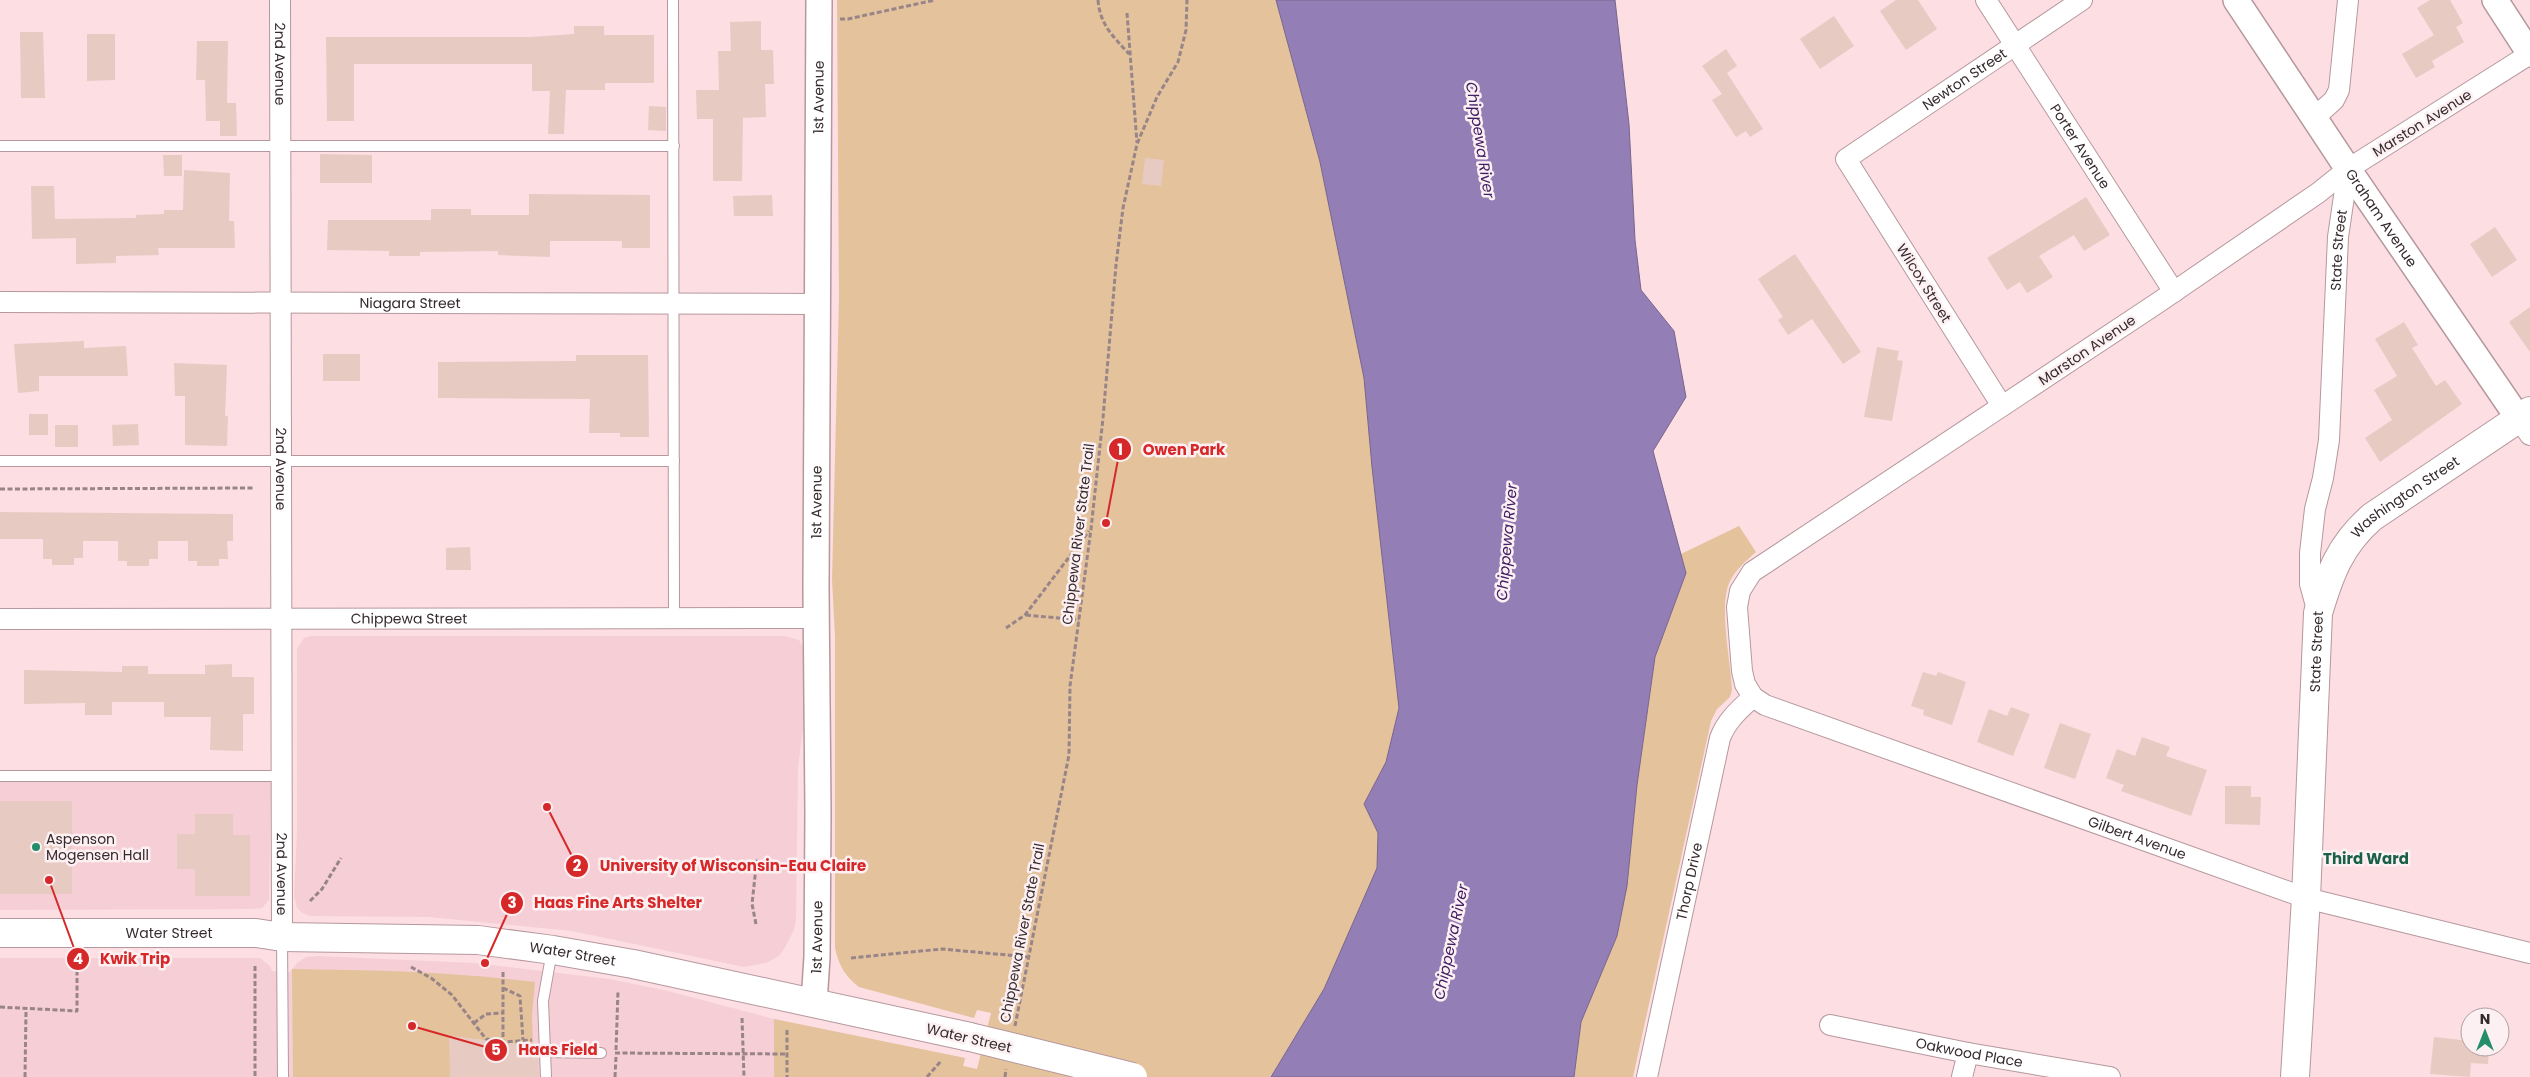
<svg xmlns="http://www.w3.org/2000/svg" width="2530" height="1077" viewBox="0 0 2530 1077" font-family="Poppins,sans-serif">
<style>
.built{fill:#f5cfd5}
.green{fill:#e3c29c}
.water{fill:#947eb6;stroke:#78658d}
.building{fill:#e7cbc2}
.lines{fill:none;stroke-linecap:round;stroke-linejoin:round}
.service-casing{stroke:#b5989d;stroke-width:12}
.minor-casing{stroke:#b5989d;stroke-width:22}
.tertiary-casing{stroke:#b5989d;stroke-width:28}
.secondary-casing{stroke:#b5989d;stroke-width:30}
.path{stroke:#998588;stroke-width:3;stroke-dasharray:5 2.5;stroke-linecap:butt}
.service{stroke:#fff;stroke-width:10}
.minor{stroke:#fff;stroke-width:20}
.tertiary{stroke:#fff;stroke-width:25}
.secondary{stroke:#fff;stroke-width:28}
.secondary-bridge-casing{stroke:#b5989d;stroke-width:30;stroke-linecap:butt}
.secondary-bridge{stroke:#fff;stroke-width:28}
.poi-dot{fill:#248d6a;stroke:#fdf0f3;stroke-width:2}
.labels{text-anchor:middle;stroke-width:5;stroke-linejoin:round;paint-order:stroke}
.street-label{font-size:14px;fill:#352a2c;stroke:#fdf0f3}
.poi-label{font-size:14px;fill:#352a2c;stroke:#fdf0f3;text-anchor:start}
.water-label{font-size:15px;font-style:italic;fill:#412166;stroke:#fdf0f3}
.neighbourhood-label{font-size:15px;font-weight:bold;fill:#1a6048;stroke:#fdf0f3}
.leader{fill:none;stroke:#d62828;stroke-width:2}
.callout-dot{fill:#d62828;stroke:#fdf0f3;stroke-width:2}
.mark-label{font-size:15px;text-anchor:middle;font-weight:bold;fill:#fff}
.callout-label{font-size:15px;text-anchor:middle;font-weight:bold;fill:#d62828;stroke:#fdf0f3;stroke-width:5;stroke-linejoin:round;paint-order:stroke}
</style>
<rect width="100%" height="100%" fill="#fcdee3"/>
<g class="built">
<polygon points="310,636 784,636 799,640 804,649 805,660 804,721 798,767 796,919 794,930 784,949 779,956 766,963 744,967 572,931 429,917 309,916 303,913 297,908 294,896 297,831 297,649 304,638"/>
<polygon points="0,781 271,781 269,900 262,908 252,909 0,910"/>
<polygon points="318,956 474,963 609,979 668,991 774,1019 965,1058 963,1066 1005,1077 0,1077 0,958 260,958 270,966 272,971 290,972 297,963 306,957"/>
</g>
<g class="green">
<path d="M837,0H1276L1320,162L1364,378L1372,467L1399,708L1386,762L1364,804L1378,833L1377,868L1324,989L1271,1077H774V1019L965,1058L963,1066L977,1069L991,1013L977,1010L974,1018L859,987C845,976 839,966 835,948V637L832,579L839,298Z"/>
<path d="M1739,526L1756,552C1746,561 1736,569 1730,581C1718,605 1731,662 1732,690L1730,697L1717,709L1711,721L1633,1077H1574L1581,1022L1617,936L1627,886L1637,785L1655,657L1686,573L1681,554Z"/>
<path d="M292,969C374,970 454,972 535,982L532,1015L533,1046L450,1036V1077H293Z"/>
</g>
<polygon class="water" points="1276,0 1615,0 1629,124 1635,240 1641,290 1674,331 1686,397 1653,451 1686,573 1655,657 1637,785 1627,886 1617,936 1581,1022 1574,1077 1271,1077 1324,989 1377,868 1378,833 1364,804 1386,762 1399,708 1372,467 1364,378 1320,162"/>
<g class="building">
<polygon points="1896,0 1918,0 1937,29 1906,50 1880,11"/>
<polygon points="2430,0 2450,0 2463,23 2456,27 2464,42 2432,61 2435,67 2416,78 2402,54 2434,35 2417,8"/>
<polygon points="1834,16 1854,46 1820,69 1800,39"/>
<polygon points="761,21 761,50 773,50 774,84 765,84 766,117 743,118 742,181 713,181 713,119 697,119 696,90 719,90 718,51 731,51 730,22"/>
<polygon points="574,26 604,26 604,35 654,35 654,83 605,83 605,90 566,90 564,134 548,134 550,91 532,91 532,64 354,64 354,121 327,121 326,37 531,37 574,34"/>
<polygon points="20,32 43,32 45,98 21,98"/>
<polygon points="87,34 115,34 115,80 87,81"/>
<polygon points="197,41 228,41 227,103 236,103 237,136 220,136 220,121 206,121 205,80 196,80"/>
<polygon points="1726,49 1737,66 1727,73 1763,129 1750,137 1746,131 1736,137 1712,100 1722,94 1702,66"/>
<polygon points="649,106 666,107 666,131 648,130"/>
<polygon points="320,154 372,155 372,183 320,183"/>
<polygon points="163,155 182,155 182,176 164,176"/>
<polygon points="1145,158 1164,160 1161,186 1142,184"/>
<polygon points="184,170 230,173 229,221 234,221 235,248 158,248 159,255 116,256 116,263 76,264 76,238 32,239 31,186 54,186 55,219 136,218 136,215 164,214 164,210 183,210"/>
<polygon points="529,194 650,195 650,248 622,248 622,241 550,241 550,257 498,255 498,251 420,252 420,256 389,256 389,251 327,250 328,220 431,220 431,209 471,209 471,215 529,215"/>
<polygon points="772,195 773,216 734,216 733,196"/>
<polygon points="2086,197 2110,235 2084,251 2074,235 2039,256 2053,277 2027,293 2020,282 2007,290 1987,258"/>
<polygon points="2495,227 2517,260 2492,277 2470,244"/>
<polygon points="1795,254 1861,352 1843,364 1812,319 1788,335 1778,320 1783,317 1758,279"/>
<polygon points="2530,307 2530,352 2509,322"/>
<polygon points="2404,322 2418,345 2412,348 2436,386 2445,380 2462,404 2380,462 2365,438 2392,420 2374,390 2397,376 2375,339"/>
<polygon points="84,341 84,348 126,346 128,376 39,376 39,391 18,393 14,344"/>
<polygon points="1877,347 1899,351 1897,360 1903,361 1892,421 1864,417"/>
<rect x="323" y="354" width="37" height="27"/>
<polygon points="576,355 648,355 649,437 620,437 620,433 589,433 590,399 438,398 438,362 576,361"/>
<polygon points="174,363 227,365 225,416 228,416 227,446 185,445 185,396 175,396"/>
<rect x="29" y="414" width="19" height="21"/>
<polygon points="138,424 139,445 113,446 112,425"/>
<rect x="55" y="425" width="23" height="22"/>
<polygon points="0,512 233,514 233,541 227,541 228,559 219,559 219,566 197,566 197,561 188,561 188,541 158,541 158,559 149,559 149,566 127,566 127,561 118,561 118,541 83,541 83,558 74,558 74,565 52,565 52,559 43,559 43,539 0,539"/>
<polygon points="470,547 471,570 446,570 446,548"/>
<polygon points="232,664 232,677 254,677 254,714 243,714 243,751 210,750 211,717 164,717 164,702 112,702 112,715 85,715 85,703 24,704 24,670 122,672 122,666 148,666 148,674 205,674 205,665"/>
<polygon points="1923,672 1936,676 1938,672 1966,682 1952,725 1923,715 1924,710 1911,706"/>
<polygon points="2011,707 2030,714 2013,756 1977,742 1989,709 2007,716"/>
<polygon points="2060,723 2091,734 2075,779 2044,768"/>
<polygon points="2142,737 2170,747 2166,756 2207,770 2191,816 2121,791 2124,785 2106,778 2117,749 2135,756"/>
<polygon points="2225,786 2251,786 2251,797 2261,797 2260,825 2225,824"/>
<rect x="0" y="801" width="72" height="93"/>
<polygon points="195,814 233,814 233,835 250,835 250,896 195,896 195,869 177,869 177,834 195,834"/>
<polygon points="449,1036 533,1046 538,1050 539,1077 450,1077"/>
<polygon points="2434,1037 2470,1041 2470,1047 2489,1047 2488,1064 2471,1063 2470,1077 2430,1074"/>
</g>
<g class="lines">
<defs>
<g id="service">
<polyline points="673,0 674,618"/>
<polyline points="0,146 674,146"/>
<polyline points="0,461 674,461"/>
<polyline points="0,776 282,776"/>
<polyline points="282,938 283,1077"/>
<polyline points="546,1052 601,1053"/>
<polyline points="546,1077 543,1001 552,951"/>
</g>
<g id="minor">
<path id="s1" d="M280,0L282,937"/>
<path id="s2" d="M1986,0L2174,292"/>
<path id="s3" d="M2530,54L2348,169L2318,193L2159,302L1752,572L1740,591L1737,607L1742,671L1745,684L1753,697L1765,705L2306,898L2530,953"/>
<polyline points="2314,118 2334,100 2339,90 2348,0"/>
<path id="s4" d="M0,302L819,304"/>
<path id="s5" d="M2002,406L1846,159L2082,0"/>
<polyline points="2519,419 2530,435"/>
<path id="s6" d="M2318,613L2310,584V553L2315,509L2323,478L2329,440L2338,237L2348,169"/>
<path id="s7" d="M0,619L817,618"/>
<path id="s8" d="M1830,1025L1968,1053L2110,1077"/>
<path id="s9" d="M1647,1077L1720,738C1727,720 1739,710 1753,697"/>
<polyline points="1962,1077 1968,1053"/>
</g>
<g id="tertiary">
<path id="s10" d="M2236,0L2348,169L2519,419"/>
<polyline points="2495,0 2530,54"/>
<path id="s11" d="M814,1003L817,957L818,812L816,589L819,0"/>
</g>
<g id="secondary">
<path id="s12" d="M0,933H256L282,937L478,940L553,950L633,964L970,1037"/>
<path id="s13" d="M2295,1077L2306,898L2318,613C2330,573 2340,545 2372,517L2530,411"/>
</g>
</defs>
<use href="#service" class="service-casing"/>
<use href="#minor" class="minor-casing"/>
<use href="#tertiary" class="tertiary-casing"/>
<use href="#secondary" class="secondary-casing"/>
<g class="path">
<path d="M1098,0C1100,25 1113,36 1129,54"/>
<polyline points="1127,13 1137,143"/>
<polyline points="840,19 848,19 935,0"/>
<polyline points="0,489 254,488"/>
<polyline points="1026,615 1079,620"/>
<polyline points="1006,628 1025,615 1089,531"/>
<polyline points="310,901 322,889 341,858"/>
<polyline points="756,924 752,904 757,858"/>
<polyline points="851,958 942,949 1029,957"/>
<polyline points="255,966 255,1077"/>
<polyline points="411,967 431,978 452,995 486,1039 503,1042 532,1040"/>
<polyline points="503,972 503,1042"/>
<polyline points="503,988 520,996 523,1040"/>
<polyline points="0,1007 77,1011 77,967"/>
<polyline points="742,1018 744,1077"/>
<polyline points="474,1023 486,1014 503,1013"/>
<polyline points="1015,1026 1069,755 1070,686 1091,529 1103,418 1116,265 1123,208 1137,144 1157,97 1178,62 1186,30 1187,0"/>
<polyline points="787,1030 787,1077"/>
<polyline points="616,1050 618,991"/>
<polyline points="615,1053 787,1054"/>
<polyline points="25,1077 26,1010"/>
<polyline points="615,1077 616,1056"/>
<polyline points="927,1077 941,1061"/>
<polyline points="1005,1077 1006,1069"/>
</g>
<use href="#service" class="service"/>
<use href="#minor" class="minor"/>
<use href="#tertiary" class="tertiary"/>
<use href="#secondary" class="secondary"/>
<defs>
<polyline id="secondary-bridge" points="970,1037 1133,1077"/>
</defs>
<use href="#secondary-bridge" class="secondary-bridge-casing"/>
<use href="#secondary-bridge" class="secondary-bridge"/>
</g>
<circle class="poi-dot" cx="36" cy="847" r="5"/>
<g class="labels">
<g class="street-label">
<text dy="5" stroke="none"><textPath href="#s1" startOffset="64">2nd Avenue</textPath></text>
<text dy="5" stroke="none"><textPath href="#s5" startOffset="435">Newton Street</textPath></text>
<text dy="5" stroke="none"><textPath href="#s11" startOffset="906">1st Avenue</textPath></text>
<text transform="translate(2422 123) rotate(-32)" y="5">Marston Avenue</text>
<text dy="5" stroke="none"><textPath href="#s2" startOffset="174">Porter Avenue</textPath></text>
<text dy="5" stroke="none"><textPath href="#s10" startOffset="262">Graham Avenue</textPath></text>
<text dy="5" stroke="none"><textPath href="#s6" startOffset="366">State Street</textPath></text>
<text transform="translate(1924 283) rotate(58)" y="5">Wilcox Street</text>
<text dy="5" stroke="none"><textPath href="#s4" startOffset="410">Niagara Street</textPath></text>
<text transform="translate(2087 350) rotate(-34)" y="5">Marston Avenue</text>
<text dy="5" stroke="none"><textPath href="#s1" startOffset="469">2nd Avenue</textPath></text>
<text dy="5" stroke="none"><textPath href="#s13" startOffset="615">Washington Street</textPath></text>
<text dy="5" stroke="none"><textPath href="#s11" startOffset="501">1st Avenue</textPath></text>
<text transform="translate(1078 534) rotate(-83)" y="5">Chippewa River State Trail</text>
<text dy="5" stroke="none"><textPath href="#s7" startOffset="409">Chippewa Street</textPath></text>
<text dy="5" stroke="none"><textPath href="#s13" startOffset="426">State Street</textPath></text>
<text dy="5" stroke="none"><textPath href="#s3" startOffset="1476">Gilbert Avenue</textPath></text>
<text dy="5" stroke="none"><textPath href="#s1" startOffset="874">2nd Avenue</textPath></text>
<text dy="5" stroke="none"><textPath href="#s9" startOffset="200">Thorp Drive</textPath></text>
<text dy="5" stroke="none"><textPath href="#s12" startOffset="169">Water Street</textPath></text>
<text transform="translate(1022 933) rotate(-79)" y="5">Chippewa River State Trail</text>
<text dy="5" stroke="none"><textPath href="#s11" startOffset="66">1st Avenue</textPath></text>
<text dy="5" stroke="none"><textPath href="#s12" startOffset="574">Water Street</textPath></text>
<text transform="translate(969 1038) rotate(13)" y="5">Water Street</text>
<text dy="5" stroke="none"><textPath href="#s8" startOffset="142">Oakwood Place</textPath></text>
</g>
<g class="poi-label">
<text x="46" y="844">Aspenson<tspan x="46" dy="16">Mogensen Hall</tspan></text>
</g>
<g class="water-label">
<text transform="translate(1480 140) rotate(81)" y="5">Chippewa River</text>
<text transform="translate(1507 542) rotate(-85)" y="5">Chippewa River</text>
<text transform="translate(1451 942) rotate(-78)" y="5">Chippewa River</text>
</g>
<g class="neighbourhood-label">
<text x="2366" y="864">Third Ward</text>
</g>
</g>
<path class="leader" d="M1106 523L1120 449M547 807L577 866M485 963L512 903M49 880L78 959M412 1026L496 1050"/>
<g class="callout-dot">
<circle cx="1106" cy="523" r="5"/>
<circle cx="547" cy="807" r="5"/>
<circle cx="485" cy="963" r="5"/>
<circle cx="49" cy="880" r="5"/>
<circle cx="412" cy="1026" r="5"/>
<circle cx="1120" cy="449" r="12"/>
<circle cx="577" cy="866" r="12"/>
<circle cx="512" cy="903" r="12"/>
<circle cx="78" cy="959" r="12"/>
<circle cx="496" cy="1050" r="12"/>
</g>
<g class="mark-label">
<text x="1120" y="455">1</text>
<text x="577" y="871">2</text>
<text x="512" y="908">3</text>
<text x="78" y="964">4</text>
<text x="496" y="1055">5</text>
</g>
<g class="callout-label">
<text x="1184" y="455">Owen Park</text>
<text x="733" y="871">University of Wisconsin-Eau Claire</text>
<text x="618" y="908">Haas Fine Arts Shelter</text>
<text x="135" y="964">Kwik Trip</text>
<text x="558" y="1055">Haas Field</text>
</g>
<g transform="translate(2485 1032)"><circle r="24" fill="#fdf0f3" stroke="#ada1a3"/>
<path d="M0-4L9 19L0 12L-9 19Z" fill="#248d6a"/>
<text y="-8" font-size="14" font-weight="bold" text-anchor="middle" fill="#352a2c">N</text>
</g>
</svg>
